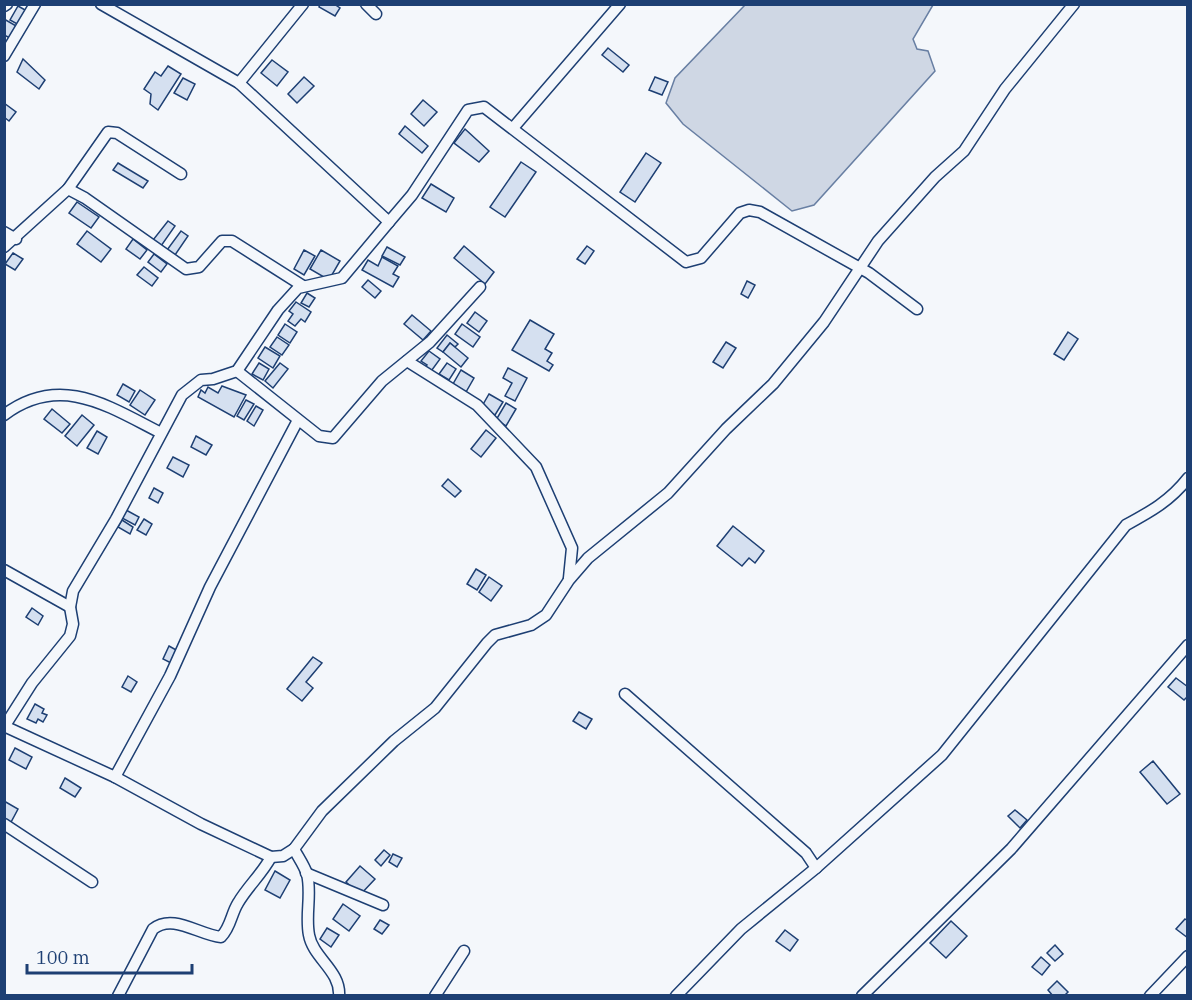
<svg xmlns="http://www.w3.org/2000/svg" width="1192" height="1000" viewBox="0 0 1192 1000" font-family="'IBM Plex Serif',serif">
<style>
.water{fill:#cfd7e4;stroke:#687fa3;stroke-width:1.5}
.building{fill:#d5e0f0;stroke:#1d3f73;stroke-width:1.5}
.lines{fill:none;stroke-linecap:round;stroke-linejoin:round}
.minor-casing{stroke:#1d3f73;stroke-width:13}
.minor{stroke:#f4f7fb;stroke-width:10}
</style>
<rect width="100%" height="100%" fill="#f4f7fb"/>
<polygon class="water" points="745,5 933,5 913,39 917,49 928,51 935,71 814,205 792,211 683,124 666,103 675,78"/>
<g class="building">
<polygon points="320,4 334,4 340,8 335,16 319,7"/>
<polygon points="18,6 27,11 19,25 10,20"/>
<polygon points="4,19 18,27 12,39 4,35"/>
<polygon points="608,48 629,65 623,72 602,55"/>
<polygon points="23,59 45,80 39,89 17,72"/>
<polygon points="272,60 288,72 277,86 261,73"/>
<polygon points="168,66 181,74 158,110 150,104 151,94 144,89 155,72 161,76"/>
<polygon points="304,77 314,86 297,103 288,94"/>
<polygon points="655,77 668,82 662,95 649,90"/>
<polygon points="183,78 195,84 187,100 174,93"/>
<polygon points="423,100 437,112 424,126 411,114"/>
<polygon points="4,103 16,112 9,121 4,117"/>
<polygon points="405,126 428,146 422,153 399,134"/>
<polygon points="465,129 489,151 479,162 454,143"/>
<polygon points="646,153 661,163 635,202 620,192"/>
<polygon points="521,162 536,172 505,217 490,207"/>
<polygon points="118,163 148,181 143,188 113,170"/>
<polygon points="431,184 454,198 446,212 422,198"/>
<polygon points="77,202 99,217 91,228 69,213"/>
<polygon points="168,221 175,226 161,246 153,240"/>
<polygon points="87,231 111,249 101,262 77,244"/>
<polygon points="181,231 188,236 175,255 167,250"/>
<polygon points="133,239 147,250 140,259 126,249"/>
<polygon points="464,246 494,272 485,284 454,258"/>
<polygon points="587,246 594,251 585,264 577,259"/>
<polygon points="387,247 405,257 400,265 382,256"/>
<polygon points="304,250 315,256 304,275 294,269"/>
<polygon points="321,250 340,261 329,280 310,269"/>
<polygon points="13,253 23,259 15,270 5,264"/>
<polygon points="154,254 167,264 161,272 148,262"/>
<polygon points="382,257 398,266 393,274 399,277 393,287 362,270 368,260 378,266"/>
<polygon points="144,267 158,278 152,286 137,275"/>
<polygon points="368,280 381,291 375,298 362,287"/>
<polygon points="747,281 755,285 748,298 741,294"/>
<polygon points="307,293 315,298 309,307 301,303"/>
<polygon points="296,302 311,312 305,322 301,319 295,326 288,321 293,314 289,311"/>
<polygon points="475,312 487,321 479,332 467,323"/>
<polygon points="412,315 431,331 423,340 404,324"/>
<polygon points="530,320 554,334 545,349 552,353 547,361 553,365 549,371 512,350"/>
<polygon points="285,324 297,332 290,343 278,335"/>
<polygon points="462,324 480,337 473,347 455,334"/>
<polygon points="1068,332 1078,339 1064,360 1054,354"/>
<polygon points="447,335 458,344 455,347 450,343 443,352 437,348"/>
<polygon points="277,337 289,345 282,355 270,347"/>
<polygon points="726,342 736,348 723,368 713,362"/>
<polygon points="450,343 468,358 461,367 443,352"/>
<polygon points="265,347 280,356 273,368 258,358"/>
<polygon points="429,351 440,359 429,374 423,370 427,365 421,361"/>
<polygon points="259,363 269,369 263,380 252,374"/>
<polygon points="280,363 288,369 273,388 265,381"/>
<polygon points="447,363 456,369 449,380 439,374"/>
<polygon points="508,368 527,378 515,401 505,396 512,383 503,378"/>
<polygon points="461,370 474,378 466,392 453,384"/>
<polygon points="123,384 135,391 129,402 117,395"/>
<polygon points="222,386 246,395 234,417 198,397 201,390 205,393 208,387 218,393"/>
<polygon points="140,390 155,400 145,415 130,405"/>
<polygon points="489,394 503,402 495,415 481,408"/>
<polygon points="246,400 254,404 244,420 237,416"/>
<polygon points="506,403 516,409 506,426 496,420"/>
<polygon points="256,406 263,410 254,426 247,421"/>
<polygon points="52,409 70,424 62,433 44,419"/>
<polygon points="82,415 94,425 77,446 65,436"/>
<polygon points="486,430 496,438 481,457 471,449"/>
<polygon points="97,431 107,437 98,454 87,448"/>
<polygon points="196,436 212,445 206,455 191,447"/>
<polygon points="173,457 189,465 183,477 167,468"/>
<polygon points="448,479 461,491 455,497 442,486"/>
<polygon points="154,488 163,493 158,503 149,498"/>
<polygon points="126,510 139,517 135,525 122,518"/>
<polygon points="144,519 152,524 146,535 137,530"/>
<polygon points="122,520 133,527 130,534 118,527"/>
<polygon points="733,526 764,551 755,563 749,558 742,566 717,546"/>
<polygon points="476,569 486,575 477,590 467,584"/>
<polygon points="489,577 502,586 491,601 479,592"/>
<polygon points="32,608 43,616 38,625 26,617"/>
<polygon points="169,646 178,651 171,663 163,659"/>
<polygon points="313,657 322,663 306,682 313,688 302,701 287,689"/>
<polygon points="128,676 137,682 131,692 122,687"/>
<polygon points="1176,678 1188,687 1188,696 1184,700 1168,687"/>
<polygon points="35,704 44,709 42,713 47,715 43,722 38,719 36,723 27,719"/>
<polygon points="579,712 592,719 586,729 573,721"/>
<polygon points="15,748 32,757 26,769 9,760"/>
<polygon points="1153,761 1180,794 1167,804 1140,772"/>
<polygon points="65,778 81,788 75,797 60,788"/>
<polygon points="4,801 18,809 10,824 4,821"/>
<polygon points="1015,810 1027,820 1020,828 1008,816"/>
<polygon points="384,850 390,855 381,866 375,860"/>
<polygon points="393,854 402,858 397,867 389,862"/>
<polygon points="360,866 375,879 360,895 346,882"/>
<polygon points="275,871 290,880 280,898 265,890"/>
<polygon points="343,904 360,916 349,931 333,919"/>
<polygon points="1185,919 1188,921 1188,938 1176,929"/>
<polygon points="380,920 389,925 382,934 374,929"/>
<polygon points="951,921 967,936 946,958 930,943"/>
<polygon points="327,928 339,935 331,947 320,939"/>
<polygon points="785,930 798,940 790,951 776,941"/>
<polygon points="1055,945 1063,954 1055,961 1047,953"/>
<polygon points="1041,957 1050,965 1042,975 1032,967"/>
<polygon points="1057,981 1068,992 1064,996 1053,996 1048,990"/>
</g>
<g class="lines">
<defs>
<g id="minor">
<polyline points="101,4 239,83 389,222 412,195 468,110 484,107 686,262 701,258 740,213 749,210 760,212 869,273 917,309"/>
<polyline points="366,4 376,14"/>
<polyline points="4,6 7,4"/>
<polyline points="4,56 35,4"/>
<polyline points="239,83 303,4"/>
<polyline points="513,128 620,4"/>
<polyline points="68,189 108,132 117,133 181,174"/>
<polyline points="4,232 16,239"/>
<polyline points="4,247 68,189 85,198 186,269 199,267 222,241 232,241 303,286"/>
<polyline points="407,361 477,405 536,467 572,548 569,578"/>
<polyline points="237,371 319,436 333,438 382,381 430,342 480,287"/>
<path d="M4,415C60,373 108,406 161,433"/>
<polyline points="4,570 70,607"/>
<polyline points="625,694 806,853 816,868 741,929 676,996"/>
<polyline points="4,726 115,777 170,676 210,587 298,420"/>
<polyline points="4,727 32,683 70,636 73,624 70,607 73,591 116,519 182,395 201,380 213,379 237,371 278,310 298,288 342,278 389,222"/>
<polyline points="115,777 201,824 271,857 283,856 294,849"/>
<polyline points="4,824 92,882"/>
<path d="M816,868L942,755L1126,525C1150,512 1170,501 1188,478"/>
<polyline points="306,873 383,905"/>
<path d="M118,996L153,929C173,913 199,935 221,937C231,927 231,914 238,903C248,886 262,874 271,857"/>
<path d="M339,996C341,971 313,958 309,935C305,915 312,894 307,874C304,865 298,857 294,849L322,811L394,741L435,708L487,643L495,635L531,625L546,615L569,580L588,558L668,493L726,429L773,384L824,322L878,241L935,177L964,151L1005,89L1074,4"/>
<polyline points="435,996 464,951"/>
<polyline points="862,996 1011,849 1188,645"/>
<polyline points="1150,996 1188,956"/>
</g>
</defs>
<use href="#minor" class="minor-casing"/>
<use href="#minor" class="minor"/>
</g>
<rect width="1192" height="1000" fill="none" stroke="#1d3f73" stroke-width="12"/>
<path d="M27 964v9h165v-9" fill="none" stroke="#1d3f73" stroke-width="3"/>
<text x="36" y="964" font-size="18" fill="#1d3f73" stroke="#f4f7fb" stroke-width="4.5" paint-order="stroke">100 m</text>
</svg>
